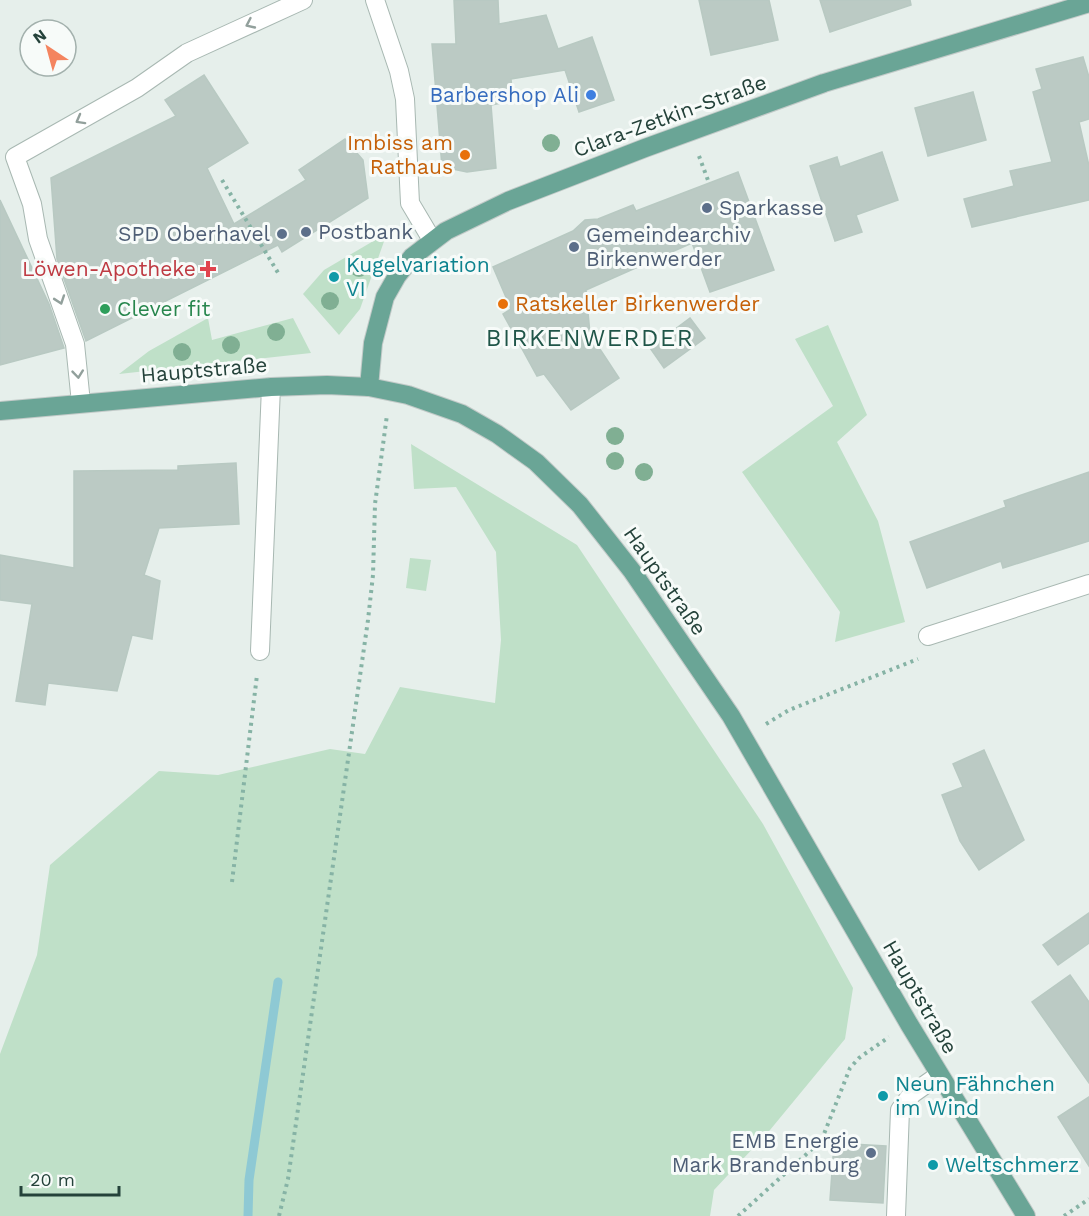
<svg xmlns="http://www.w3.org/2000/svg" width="1089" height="1216" viewBox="0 0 1089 1216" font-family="'Work Sans',sans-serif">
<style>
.green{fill:#bfe0c8}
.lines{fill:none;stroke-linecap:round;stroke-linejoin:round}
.stream{stroke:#8ec9d4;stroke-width:9}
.building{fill:#bbcac4;stroke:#b8c9c2;stroke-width:1.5}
.lane-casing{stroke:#a8b8b2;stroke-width:20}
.street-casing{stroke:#a8b8b2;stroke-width:20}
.primary-casing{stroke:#c2cac8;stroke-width:20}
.path{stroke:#86b3a5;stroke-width:4;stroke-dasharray:3 4.5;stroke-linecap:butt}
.lane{stroke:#fff;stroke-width:18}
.street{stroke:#fff;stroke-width:18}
.primary{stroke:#6aa596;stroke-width:18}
.tree{fill:#80af93}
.oneway{stroke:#92a09c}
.shop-dot{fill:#3f7fe0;stroke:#f7fbf9;stroke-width:2}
.food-dot{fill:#e8710a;stroke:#f7fbf9;stroke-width:2}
.service-dot{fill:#5c6f8a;stroke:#f7fbf9;stroke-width:2}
.health-dot{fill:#e0444e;stroke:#f7fbf9;stroke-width:2}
.culture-dot{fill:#0f9aa8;stroke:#f7fbf9;stroke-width:2}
.leisure-dot{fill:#2e9e5b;stroke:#f7fbf9;stroke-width:2}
.labels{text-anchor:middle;stroke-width:6;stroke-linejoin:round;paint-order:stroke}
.shop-label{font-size:21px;fill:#366cbe;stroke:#f7fbf9;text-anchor:end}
.street-label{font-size:21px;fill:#24423a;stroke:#f7fbf9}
.food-label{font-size:21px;fill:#c56008;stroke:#f7fbf9;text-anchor:end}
.service-label{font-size:21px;fill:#4e5e75;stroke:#f7fbf9;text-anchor:start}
.culture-label{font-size:21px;fill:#0d838f;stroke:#f7fbf9;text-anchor:start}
.health-label{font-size:21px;fill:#be3a42;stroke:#f7fbf9;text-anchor:end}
.leisure-label{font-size:21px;fill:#27864d;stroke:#f7fbf9;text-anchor:start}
.quarter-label{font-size:24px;letter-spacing:1.5px;fill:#1f5548;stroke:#f7fbf9}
</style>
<rect width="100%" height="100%" fill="#e6efeb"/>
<g class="green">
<polygon points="387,233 360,309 339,335 303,294 324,270"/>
<polygon points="208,318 212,340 293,318 311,353 119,374 149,351"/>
<polygon points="828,325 867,415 837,442 878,521 905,622 835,642 840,612 742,472 833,406 795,339"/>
<polygon points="411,444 577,545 763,824 853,988 845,1039 770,1130 714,1190 710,1216 0,1216 0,1054 37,955 50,865 159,771 218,775 330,749 365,754 400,687 495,703 501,640 496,552 456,487 414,489"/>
<polygon points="410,558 431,560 426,591 406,588"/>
</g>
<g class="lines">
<polyline class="stream" points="248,1216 249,1180 278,982"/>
</g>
<g class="building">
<polygon points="454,0 498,0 499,24 546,15 558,49 592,37 614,100 579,112 565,70 511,79 513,101 491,105 496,168 467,172 442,167 432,44 456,44"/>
<polygon points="699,0 769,0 778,40 711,55"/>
<polygon points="820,0 910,0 911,5 830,32"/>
<polygon points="1083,57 1089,77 1089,119 1079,122 1089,166 1089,200 972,227 964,199 1014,186 1010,171 1052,162 1033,92 1042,89 1036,69"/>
<polygon points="204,75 248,143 207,168 234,224 306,180 299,170 345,139 363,160 368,198 282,252 278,245 86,341 57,259 51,178 176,116 165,100"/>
<polygon points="973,92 986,140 928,156 915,108"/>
<polygon points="882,152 898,200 856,215 862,232 835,241 810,166 837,157 840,167"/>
<polygon points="738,172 774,270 710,292 692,243 586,290 590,334 619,378 571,410 544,374 537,376 503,314 511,309 493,267 573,231 585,220 598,219 633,205 636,211"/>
<polygon points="0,200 49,304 64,348 0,365"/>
<polygon points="690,318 705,338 664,368 650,348"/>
<polygon points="236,463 239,524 159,528 144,575 160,581 152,639 132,635 117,691 48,683 45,705 16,701 32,604 0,600 0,555 74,568 74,471 178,470 178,466"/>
<polygon points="1089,472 1089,541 1003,568 1001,561 927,588 910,542 1006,507 1004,501"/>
<polygon points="984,750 1024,840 979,870 960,841 942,795 963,787 953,764"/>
<polygon points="1089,913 1089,943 1058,965 1043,945"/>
<polygon points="1070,975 1089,1002 1089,1083 1032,1002"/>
<polygon points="1089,1097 1089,1166 1058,1117"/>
<polygon points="834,1143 886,1146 883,1203 830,1200"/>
</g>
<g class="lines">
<defs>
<g id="lane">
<polyline points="81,403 75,344 38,239 32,204 15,157 137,88 187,53 303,0"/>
<polyline points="260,651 271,387"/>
</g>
<g id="street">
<polyline points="375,0 399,71 405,99 410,203 432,240"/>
<polyline points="928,636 1089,584"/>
<polyline points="896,1216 900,1110 912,1094 939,1075"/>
</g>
<g id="primary">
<polyline points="369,387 373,343 385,297 397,276 412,257 446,231 508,201 645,148 824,83 1089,3"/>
<polyline points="0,411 271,387 327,385 369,387 408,395 462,414 497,434 536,462 580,505 632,571 731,716 909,1024 1026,1216"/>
</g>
</defs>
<use href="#lane" class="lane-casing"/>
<use href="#street" class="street-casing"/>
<use href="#primary" class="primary-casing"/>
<g class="path">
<polyline points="699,156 709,183"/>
<polyline points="222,180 280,276"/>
<polyline points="766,724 789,710 918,659"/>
<polyline points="232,882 257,675"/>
<polyline points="279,1216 288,1179 368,620 373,575 375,504 387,415"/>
<polyline points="738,1216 811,1150 824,1134 850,1068 859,1058 889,1037"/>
<polyline points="1064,1216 1089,1199"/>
</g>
<use href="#lane" class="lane"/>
<use href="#street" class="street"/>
<use href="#primary" class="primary"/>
</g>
<g class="tree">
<circle cx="551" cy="143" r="9"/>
<circle cx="359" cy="268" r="9"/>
<circle cx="330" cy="301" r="9"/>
<circle cx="276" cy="332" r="9"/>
<circle cx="231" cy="345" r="9"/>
<circle cx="182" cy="352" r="9"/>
<circle cx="615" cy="436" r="9"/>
<circle cx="615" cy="461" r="9"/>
<circle cx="644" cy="472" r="9"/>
</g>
<defs><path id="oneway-chevron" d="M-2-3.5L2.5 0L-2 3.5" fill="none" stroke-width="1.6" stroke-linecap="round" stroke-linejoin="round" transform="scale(1.5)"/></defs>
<g class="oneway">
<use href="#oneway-chevron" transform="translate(250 24) rotate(155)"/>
<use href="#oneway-chevron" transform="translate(80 120) rotate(151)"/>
<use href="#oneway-chevron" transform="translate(60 300) rotate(71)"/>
<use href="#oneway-chevron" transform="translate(78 374) rotate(84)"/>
</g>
<circle class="shop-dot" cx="591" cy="95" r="6"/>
<g class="food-dot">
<circle cx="465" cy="155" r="6"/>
<circle cx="503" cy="304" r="6"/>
</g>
<g class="service-dot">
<circle cx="707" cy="208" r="6"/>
<circle cx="306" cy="232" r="6"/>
<circle cx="282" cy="234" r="6"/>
<circle cx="574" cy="247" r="6"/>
<circle cx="871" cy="1153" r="6"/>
</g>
<path class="health-dot" d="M205 260h6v6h6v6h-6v6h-6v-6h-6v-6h6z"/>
<g class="culture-dot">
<circle cx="334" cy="277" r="6"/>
<circle cx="883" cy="1096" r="6"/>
<circle cx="933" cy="1165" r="6"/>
</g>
<circle class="leisure-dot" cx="105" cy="309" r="6"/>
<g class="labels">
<g class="shop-label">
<text x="579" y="102">Barbershop Ali</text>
</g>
<g class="street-label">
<text transform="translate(670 116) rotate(-20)" y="7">Clara-Zetkin-Straße</text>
<text transform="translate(204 370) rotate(-5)" y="7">Hauptstraße</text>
<text transform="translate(665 581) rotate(55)" y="7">Hauptstraße</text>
<text transform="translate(920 997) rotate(60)" y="7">Hauptstraße</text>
</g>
<g class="food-label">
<text x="453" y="150">Imbiss am<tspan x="453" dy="24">Rathaus</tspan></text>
<text x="515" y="311" text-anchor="start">Ratskeller Birkenwerder</text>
</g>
<g class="service-label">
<text x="719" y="215">Sparkasse</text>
<text x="318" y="239">Postbank</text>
<text x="270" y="241" text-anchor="end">SPD Oberhavel</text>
<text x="586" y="242">Gemeindearchiv<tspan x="586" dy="24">Birkenwerder</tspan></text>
<text x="859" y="1148" text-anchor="end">EMB Energie<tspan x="859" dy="24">Mark Brandenburg</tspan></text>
</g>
<g class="culture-label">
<text x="346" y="272">Kugelvariation<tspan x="346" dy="24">VI</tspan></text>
<text x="895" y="1091">Neun Fähnchen<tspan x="895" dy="24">im Wind</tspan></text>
<text x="945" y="1172">Weltschmerz</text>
</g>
<g class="health-label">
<text x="196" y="276">Löwen-Apotheke</text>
</g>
<g class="leisure-label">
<text x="117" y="316">Clever fit</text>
</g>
<g class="quarter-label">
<text x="590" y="346">BIRKENWERDER</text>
</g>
</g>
<g transform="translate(48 48) rotate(324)"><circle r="28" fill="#f7fbf9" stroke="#a3b1ad" stroke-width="1.5"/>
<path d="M0-4.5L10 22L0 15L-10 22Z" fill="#f4845f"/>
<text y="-9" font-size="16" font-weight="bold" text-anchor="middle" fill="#24423a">N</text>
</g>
<path d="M21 1186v9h98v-9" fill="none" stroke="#24423a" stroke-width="3"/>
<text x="30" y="1186" font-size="18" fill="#24423a" stroke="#f7fbf9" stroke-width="4.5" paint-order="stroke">20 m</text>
</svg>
